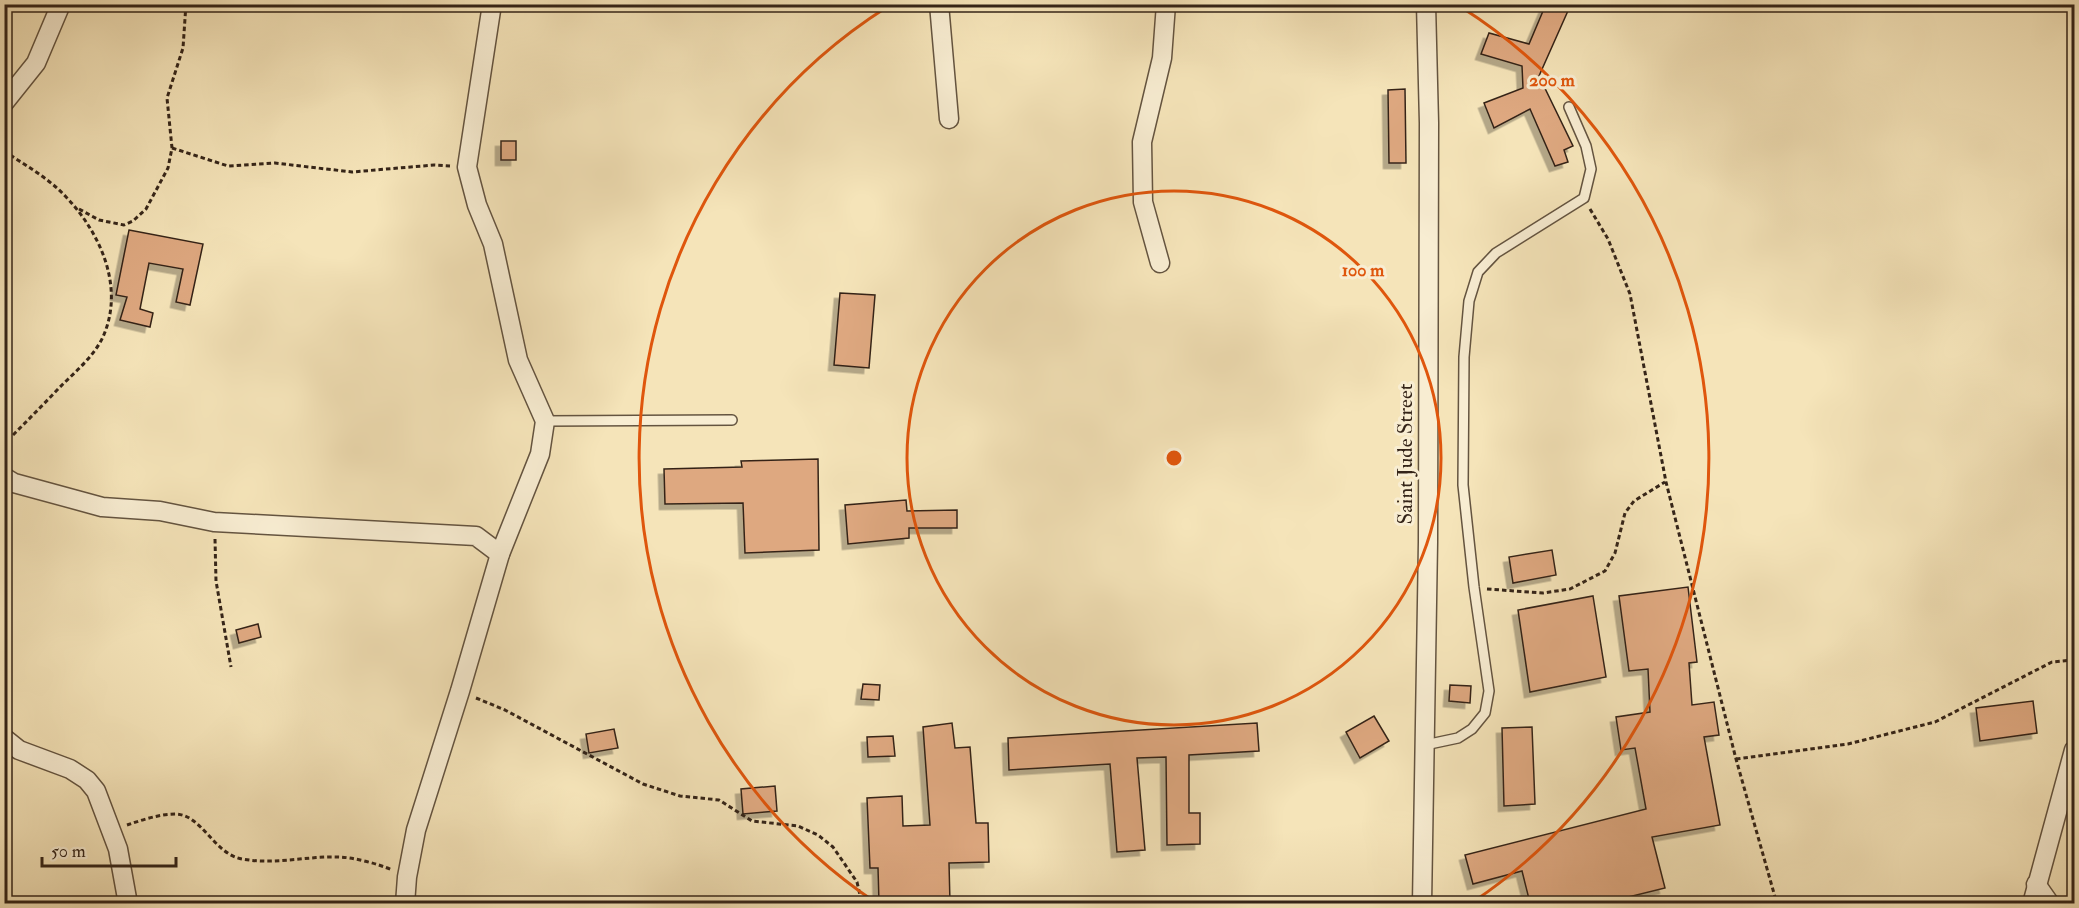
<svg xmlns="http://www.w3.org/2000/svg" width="2079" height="908" viewBox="0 0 2079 908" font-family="'IM FELL Double Pica',serif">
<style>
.building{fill:#dea880;stroke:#342418;stroke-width:1.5;filter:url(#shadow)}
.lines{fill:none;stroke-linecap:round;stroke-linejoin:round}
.lane-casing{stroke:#645440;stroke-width:12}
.street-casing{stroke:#645440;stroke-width:21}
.path{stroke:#342418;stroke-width:3;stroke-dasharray:4.5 3;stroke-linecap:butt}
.lane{stroke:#f8edd2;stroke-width:9}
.street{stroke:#f8edd2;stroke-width:18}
.ring{fill:none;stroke:#df560d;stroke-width:3}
.labels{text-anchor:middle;stroke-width:6;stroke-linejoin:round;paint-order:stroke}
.street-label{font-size:21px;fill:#342418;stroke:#f8edd2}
.centre{fill:#df560d;stroke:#f8edd2;stroke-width:3}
.ring-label{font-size:18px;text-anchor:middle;font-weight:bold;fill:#df560d;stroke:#f8edd2;stroke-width:6;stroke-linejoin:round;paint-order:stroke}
</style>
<defs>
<filter id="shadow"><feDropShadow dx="-5.5" dy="5.5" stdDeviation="0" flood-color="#0004"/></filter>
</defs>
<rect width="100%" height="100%" fill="#f5e4b9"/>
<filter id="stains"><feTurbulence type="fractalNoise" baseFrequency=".00333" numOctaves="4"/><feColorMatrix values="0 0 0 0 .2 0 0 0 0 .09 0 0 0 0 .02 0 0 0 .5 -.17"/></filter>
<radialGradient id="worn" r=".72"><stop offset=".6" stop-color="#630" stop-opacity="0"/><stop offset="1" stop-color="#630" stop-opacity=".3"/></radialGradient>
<g class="building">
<polygon points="1546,4 1571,4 1539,76 1573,146 1564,150 1568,162 1555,166 1530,109 1494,128 1484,103 1523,88 1522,66 1481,54 1489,33 1529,44"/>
<polygon points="1405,89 1406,163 1389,163 1388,90"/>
<rect x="501" y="141" width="15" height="19"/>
<polygon points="129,230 203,244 190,305 176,302 183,269 149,263 140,309 153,313 150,327 120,320 127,297 116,295"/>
<polygon points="840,293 875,295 869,368 834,365"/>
<polygon points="818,459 819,550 745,553 743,503 665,504 664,469 742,467 741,461"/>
<polygon points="906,500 907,511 957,510 957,528 909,528 909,538 848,544 845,505"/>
<polygon points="1552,550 1556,575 1513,583 1509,557"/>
<polygon points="1688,587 1697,662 1689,663 1692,705 1714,702 1719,735 1704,737 1720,825 1652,837 1665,888 1604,903 1530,903 1522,871 1473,884 1465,855 1646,809 1635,748 1621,750 1616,717 1650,712 1648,669 1629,671 1619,596"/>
<polygon points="1593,596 1606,677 1530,692 1518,610"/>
<polygon points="258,624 261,637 239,643 236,630"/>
<polygon points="863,684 880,685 879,700 861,699"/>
<polygon points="1450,685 1471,686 1470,703 1449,701"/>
<polygon points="2033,701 2037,733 1980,741 1976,708"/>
<polygon points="1374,716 1389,741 1360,758 1346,732"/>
<polygon points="952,723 955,748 970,747 976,823 988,823 989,862 949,863 950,903 879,903 878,868 870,868 867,798 902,796 903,826 930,825 923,727"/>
<polygon points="1257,723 1259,751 1189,755 1189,813 1200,813 1200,844 1167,845 1166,757 1137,758 1145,850 1117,852 1110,764 1009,770 1008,738"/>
<polygon points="1532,727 1535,804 1504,806 1502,728"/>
<polygon points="614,729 618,748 589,753 586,734"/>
<polygon points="893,736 895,756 868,757 867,737"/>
<polygon points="775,786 777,811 743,814 741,789"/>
</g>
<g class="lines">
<defs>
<g id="lane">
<polyline points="545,421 732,420"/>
<polyline points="1425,745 1458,738 1472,729 1485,713 1489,691 1474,587 1463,485 1464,357 1469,301 1478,272 1496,253 1584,198 1591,169 1586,146 1569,107"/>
</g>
<g id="street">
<polyline points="939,4 949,119"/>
<polyline points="4,103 36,63 61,4"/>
<polyline points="1160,263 1143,202 1142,142 1162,58 1166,4"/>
<polyline points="4,477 14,483 102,507 160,511 214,522 476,536 500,554"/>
<polyline points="4,738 19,750 70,769 87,780 96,791 118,849 128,904"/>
<polyline points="2036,884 2050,904"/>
<polyline points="405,904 407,877 416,830 460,691 500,554 540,454 545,421 518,360 493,244 477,205 467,167 492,4"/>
<polyline points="1422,904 1428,542 1429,123 1426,4"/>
<polyline points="2032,904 2074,750"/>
</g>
</defs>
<use href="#lane" class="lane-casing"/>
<use href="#street" class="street-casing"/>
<g class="path">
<polyline points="172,148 228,166 275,163 352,172 434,165 450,166"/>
<path d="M4,151C22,163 41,174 57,188C95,223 125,280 105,332C97,354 76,371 59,388C41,407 23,425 4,444"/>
<polyline points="79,209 99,220 124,225 133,221 146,209 168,168 172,148 167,98 183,48 186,4"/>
<polyline points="1590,209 1608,239 1630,294 1666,482 1736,759 1777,904"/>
<polyline points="215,539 216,581 231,667"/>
<polyline points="1487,589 1543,593 1570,589 1605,571 1615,553 1625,513 1634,501 1665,482"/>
<polyline points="476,698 505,710 643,784 680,796 719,800 752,821 798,826 818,835 833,847 857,882 862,904"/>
<polyline points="1736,759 1848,744 1935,722 2052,662 2074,660"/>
<path d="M127,825C142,820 159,814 176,814C202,815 214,854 242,859C275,865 306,856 338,857C352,857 379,864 392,870"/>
</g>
<use href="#lane" class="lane"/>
<use href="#street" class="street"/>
</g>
<g class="ring">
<circle cx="1174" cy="458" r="267"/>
<path d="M875 902A535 535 0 0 1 887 7M1461 7A535 535 0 0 1 1473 902"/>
</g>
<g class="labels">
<g class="street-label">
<text transform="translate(1405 454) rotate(-90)" y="7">Saint Jude Street</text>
</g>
</g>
<circle cx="1174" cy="458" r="9" class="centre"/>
<g class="ring-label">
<text x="1552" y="86">200 m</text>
<text x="1363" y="276">100 m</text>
</g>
<rect width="2079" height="908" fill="none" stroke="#f5e4b9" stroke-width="24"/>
<rect x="6" y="6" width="2067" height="896" fill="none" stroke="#342418" stroke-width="3"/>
<rect x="12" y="12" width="2055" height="884" fill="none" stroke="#342418" stroke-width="1.5"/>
<path d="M42 857v9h134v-9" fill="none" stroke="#342418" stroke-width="3"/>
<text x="51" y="857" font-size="18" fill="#342418" stroke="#f8edd2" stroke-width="4.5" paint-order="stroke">50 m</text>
<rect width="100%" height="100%" filter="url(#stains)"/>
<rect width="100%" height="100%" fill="url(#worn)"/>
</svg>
